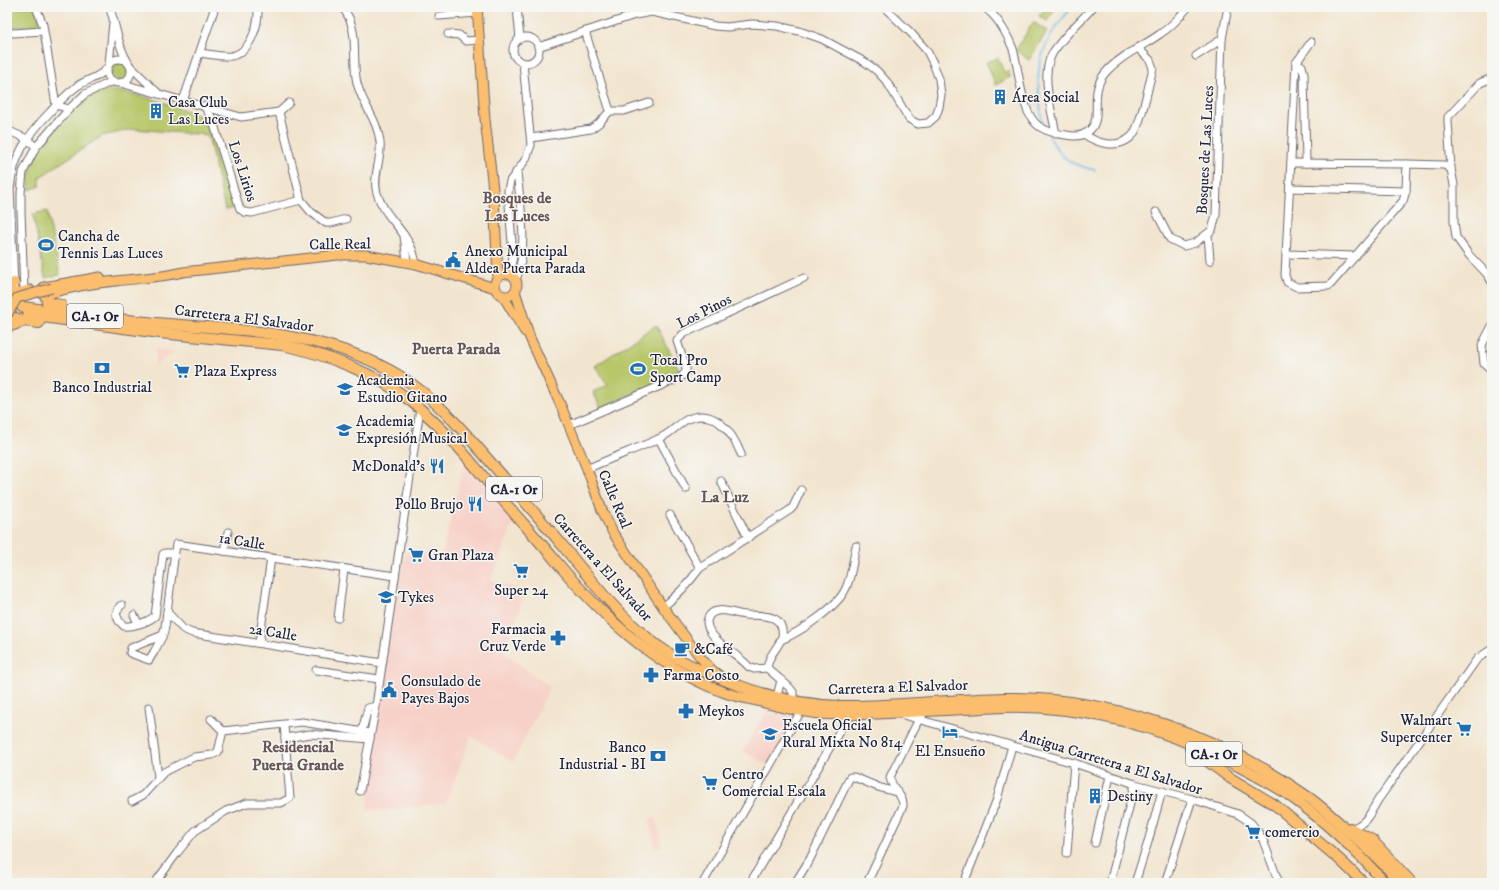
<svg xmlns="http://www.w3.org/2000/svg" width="1499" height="890" viewBox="0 0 1499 890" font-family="'IM FELL DW Pica',serif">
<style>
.built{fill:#f7d1c8}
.green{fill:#b7c76a;stroke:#6c7452}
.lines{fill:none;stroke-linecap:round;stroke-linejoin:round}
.stream{stroke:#6bbce6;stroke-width:2}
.highway-tunnel{stroke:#c8beb1;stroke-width:10;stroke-dasharray:10 5;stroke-linecap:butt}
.minor-casing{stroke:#6b666f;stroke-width:9}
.major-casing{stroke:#6b666f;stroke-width:11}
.highway-casing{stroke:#6b666f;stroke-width:12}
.minor{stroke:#fff;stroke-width:7}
.major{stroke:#fbbe6e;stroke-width:9}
.highway{stroke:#fbbe6e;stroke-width:10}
.major-bridge-casing{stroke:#6b666f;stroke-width:11;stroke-linecap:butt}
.major-bridge{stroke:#fbbe6e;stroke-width:9}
.labels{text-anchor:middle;stroke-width:3;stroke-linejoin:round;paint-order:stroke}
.shield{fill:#f6f6f2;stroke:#626272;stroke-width:1}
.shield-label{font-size:14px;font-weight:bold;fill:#22223b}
.poi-label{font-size:15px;fill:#22223b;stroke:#f6f6f2;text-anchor:start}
.street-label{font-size:15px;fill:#22223b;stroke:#f6f6f2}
.neighbourhood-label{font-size:16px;font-weight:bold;fill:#685657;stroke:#f6f6f2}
</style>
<rect width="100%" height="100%" fill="#f6f6f2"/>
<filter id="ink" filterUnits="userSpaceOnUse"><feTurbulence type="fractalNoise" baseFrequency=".025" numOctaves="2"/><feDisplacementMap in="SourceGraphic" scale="8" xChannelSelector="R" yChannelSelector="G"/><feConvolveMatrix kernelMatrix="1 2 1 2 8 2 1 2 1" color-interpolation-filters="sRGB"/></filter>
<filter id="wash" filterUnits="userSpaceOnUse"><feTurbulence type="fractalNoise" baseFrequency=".012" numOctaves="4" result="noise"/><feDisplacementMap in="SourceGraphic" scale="16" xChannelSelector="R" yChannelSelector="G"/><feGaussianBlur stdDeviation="0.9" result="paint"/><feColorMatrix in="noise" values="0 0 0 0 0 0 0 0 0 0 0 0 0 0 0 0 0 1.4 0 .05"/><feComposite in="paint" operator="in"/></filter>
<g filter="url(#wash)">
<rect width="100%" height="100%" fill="#f2e5cf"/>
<g class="built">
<polygon points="156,349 174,352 155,366"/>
<polygon points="465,460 515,518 491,580 525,593 504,653 550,687 513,762 471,736 446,803 389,810 367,811 382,663 407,548 441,560"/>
<polygon points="767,711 796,717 769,766 743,751"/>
<polygon points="656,817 662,846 655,848 649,819"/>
</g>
<g class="green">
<polygon points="7,7 35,7 41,26 38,28 7,26"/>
<polygon points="1046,7 1057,7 1047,21 1039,16"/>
<polygon points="1033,22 1047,31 1029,60 1016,50"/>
<polygon points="998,58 1004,72 1009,71 1010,77 996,85 986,62"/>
<circle cx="120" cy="72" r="9"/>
<path d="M108,90C141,94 180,106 210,121L215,133L234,208L225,210L208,135L134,129L102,136L40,177V186L30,190C30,186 29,181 29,178C32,151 67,113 88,98C94,94 102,92 108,90Z"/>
<polygon points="47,211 60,275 45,278 33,214"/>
<polygon points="656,325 681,373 601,408 593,392 608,385 595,366"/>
</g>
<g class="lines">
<g class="stream">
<path d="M1043,125C1040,107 1037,87 1039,69C1042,45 1057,25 1072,7"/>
<path d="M1049,136C1062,160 1069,164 1095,170"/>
</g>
</g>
</g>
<g filter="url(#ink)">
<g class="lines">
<polyline class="highway-tunnel" points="7,312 21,314"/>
<defs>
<g id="minor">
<polyline points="36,7 43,25 56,105 69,109"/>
<path d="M109,7C117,25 117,46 128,62"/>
<path d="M342,7C361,29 351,58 357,83C362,104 378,120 380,142C382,159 372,177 377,193C383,215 404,229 412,249C414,254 415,259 416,264"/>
<polyline points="517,7 520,39"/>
<polyline points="957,7 966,7"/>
<path d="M984,7C997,16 1007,34 1013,49C1020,71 1020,114 1040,127C1048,132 1057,134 1066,135C1075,137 1085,136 1091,129C1103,116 1088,92 1106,72C1120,56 1142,47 1160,34C1171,27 1180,17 1188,7"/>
<polyline points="439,16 477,13"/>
<polyline points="7,31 13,33 43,31"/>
<polyline points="585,31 610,111"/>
<polyline points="448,34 459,35 466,41 479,40"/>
<circle cx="526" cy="50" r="13"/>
<polyline points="538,47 635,15 652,12 715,26 727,27 752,24 777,26 799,31 822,39 865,62 877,71 887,82 909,119 918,124 928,123 936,116 939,107 941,95 939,79 933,63 927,51 911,33 884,7"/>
<path d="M200,53C209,54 221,57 231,56C251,53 259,24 258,7"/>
<polyline points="1196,56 1222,39"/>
<circle cx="119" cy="71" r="12"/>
<polyline points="1296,63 1311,42"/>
<polyline points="109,64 113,22"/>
<polyline points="130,66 159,94"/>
<polyline points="1492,78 1480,83 1448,117 1448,122 1451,169 1454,185 1454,222 1456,237 1469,255 1487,274 1492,282"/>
<polyline points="120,83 241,117 279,112 289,103"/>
<polyline points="183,101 215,7"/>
<polyline points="204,106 212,118 240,209 244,212 252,213 301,200"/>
<polyline points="279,112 301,200 311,212 326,223 331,223 346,219"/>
<polyline points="7,130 27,139 36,147"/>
<path d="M1056,134C1052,111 1040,75 1052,54C1063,36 1080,22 1093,7"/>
<path d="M1084,134C1092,140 1099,143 1109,144C1118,144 1125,143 1132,136C1141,126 1149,83 1153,68L1150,60L1138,48"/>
<polyline points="531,138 591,129 599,123 610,111 624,111 649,103"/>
<polyline points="1291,163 1407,164"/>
<polyline points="1306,163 1304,74 1302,66 1296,63 1285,275 1287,282 1297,287 1328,286 1331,284 1403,201 1406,191 1407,164 1444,165 1451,169"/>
<polyline points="1290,188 1406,191"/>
<polyline points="1156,212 1170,239 1184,246 1195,243 1212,230 1216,215 1222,39 1228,7"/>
<polyline points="1208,234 1210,261"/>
<polyline points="404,235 407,262"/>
<polyline points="1286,254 1356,256"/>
<polyline points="510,274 513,256 508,191 510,181 526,159 531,145 523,63"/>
<path d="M516,280C529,245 520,207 517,171"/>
<path d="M14,286L10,189C13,156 27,136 50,112C58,103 67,94 76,87C86,79 100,78 107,68"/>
<polyline points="24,292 21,211 21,193 23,172 36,147 69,109 85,94 113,81"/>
<polyline points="1492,326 1482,345 1484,364 1492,371"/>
<polyline points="569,425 681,377 686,372 686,368 677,341 683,334 804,278"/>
<polyline points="659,439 686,489"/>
<path d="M587,469C610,458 635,450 658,439C669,435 676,426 686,420C714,406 732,432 741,454"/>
<polyline points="721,481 748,538"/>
<polyline points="670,515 700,568"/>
<polyline points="224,551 228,532"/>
<path d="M122,605L120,606L116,614L119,621L124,626C133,627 148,622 155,616L163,554L165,553H174"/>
<path d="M663,607C678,595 689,583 700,568L790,510L793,507L801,490"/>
<polyline points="167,612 183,629 192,633 382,663"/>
<polyline points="134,615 138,623"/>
<polyline points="338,618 344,569"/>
<polyline points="163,635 154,652 149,660 130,653 131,648 163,635 165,627 176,544 395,576"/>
<path d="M781,640C800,632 838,607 846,588C852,575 853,559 856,546"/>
<polyline points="259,643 271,558"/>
<path d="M767,668L754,669L749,667C738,654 714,643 708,627C707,624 707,620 708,618C714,604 734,614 745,615C754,616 767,614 775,619C778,621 780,623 781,626C786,638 776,647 771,656C769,659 768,664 767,668L789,687L793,692V699"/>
<polyline points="316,670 379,679"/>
<polyline points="777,696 781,680"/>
<polyline points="149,707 158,777"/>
<polyline points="903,715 1074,763 1135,784 1192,799 1238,814 1251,823 1258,832 1263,840 1279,883"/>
<polyline points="211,719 223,731"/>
<polyline points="223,731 302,722 370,733"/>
<polyline points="361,735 368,708 376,706"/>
<polyline points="285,738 310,734 370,739"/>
<polyline points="360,791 376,706 420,409"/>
<polyline points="132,801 143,795 164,772 194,757 212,755 218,752 223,731"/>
<path d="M1350,829C1367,824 1370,813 1378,800L1477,659L1492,649"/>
<polyline points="1095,843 1110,776"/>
<polyline points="1067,853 1074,763"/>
<polyline points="155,883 177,853 195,831 226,811 247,803 281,803 290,798 284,725"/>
<polyline points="703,883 801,711"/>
<polyline points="750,883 849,715"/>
<polyline points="795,883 810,859 850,777 854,777 878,787 896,792"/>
<path d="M867,883L903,806C904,795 891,789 890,777L919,719L922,717"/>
<polyline points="964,883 997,799 1012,746"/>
<polyline points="1110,883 1135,784"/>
<polyline points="1135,883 1148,842 1162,791"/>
<polyline points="1165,883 1192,799"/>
</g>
<g id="major">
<polyline points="477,7 485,119 494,198 498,276"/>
<circle cx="506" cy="285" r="11"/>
<polyline points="44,287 100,277"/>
<polyline points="515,291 530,338 561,406 587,469 602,510 613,533 663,607 700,657 711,669 720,676"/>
<path d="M44,295C67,288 91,283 116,281C138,278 160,278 183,272L338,255H366L416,264L495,288"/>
<polyline points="503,296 525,332"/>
<polyline points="7,307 13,294 30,290"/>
</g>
<g id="highway">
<polyline points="7,289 14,283"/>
<polyline points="47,294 46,297 47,302 61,305"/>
<path d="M22,307C67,312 111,319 156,323C238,330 327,331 400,376C434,397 460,427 486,457C512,487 538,516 563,546C590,579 616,613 649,639C673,659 703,672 732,683C766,696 804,705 840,706C895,707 950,699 1005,698C1109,696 1224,737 1308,797C1325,809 1340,824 1356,838C1371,852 1387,866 1400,883"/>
<path d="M28,315L160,333L282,345C325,354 378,374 412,402C444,428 470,460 496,492C515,515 536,537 555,560C601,615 653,665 721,691C733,696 746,698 759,701C777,706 796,711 816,713C839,716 863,714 887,713C926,711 965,709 1003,707C1081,705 1158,726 1228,761C1249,772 1270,782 1290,796C1325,821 1357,851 1385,883"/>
<polyline points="12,317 25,321 39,323"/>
<polyline points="7,327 25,321"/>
<polyline points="1190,748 1230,778 1275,805 1340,860 1364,883"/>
<polyline points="1350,828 1372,840 1412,883"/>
</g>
</defs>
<use href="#minor" class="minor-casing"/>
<use href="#major" class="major-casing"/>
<use href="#highway" class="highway-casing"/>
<use href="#minor" class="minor"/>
<use href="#major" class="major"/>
<use href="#highway" class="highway"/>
<defs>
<polyline id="major-bridge" points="7,315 17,298 52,288"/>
</defs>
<use href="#major-bridge" class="major-bridge-casing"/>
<use href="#major-bridge" class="major-bridge"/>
</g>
</g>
<defs>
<symbol id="building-bare" viewBox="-9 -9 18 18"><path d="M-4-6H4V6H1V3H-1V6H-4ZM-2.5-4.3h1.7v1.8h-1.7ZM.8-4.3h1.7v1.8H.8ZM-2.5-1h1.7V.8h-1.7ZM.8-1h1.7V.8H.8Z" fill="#1f6fb2" stroke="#f6f6f2" stroke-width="2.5" paint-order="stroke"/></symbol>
<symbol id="stadium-bare" viewBox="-9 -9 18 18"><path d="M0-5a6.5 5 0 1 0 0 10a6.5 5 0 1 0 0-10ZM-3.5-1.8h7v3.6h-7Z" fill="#1f6fb2" stroke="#f6f6f2" stroke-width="2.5" paint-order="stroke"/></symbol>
<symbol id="civic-bare" viewBox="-9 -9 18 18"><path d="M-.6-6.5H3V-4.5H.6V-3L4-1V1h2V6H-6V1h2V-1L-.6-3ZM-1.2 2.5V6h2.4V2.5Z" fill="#1f6fb2" stroke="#f6f6f2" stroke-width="2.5" paint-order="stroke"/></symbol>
<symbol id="bank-bare" viewBox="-9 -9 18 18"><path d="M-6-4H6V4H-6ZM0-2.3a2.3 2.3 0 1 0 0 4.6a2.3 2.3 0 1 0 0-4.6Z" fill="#1f6fb2" stroke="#f6f6f2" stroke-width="2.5" paint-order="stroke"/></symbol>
<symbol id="supermarket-bare" viewBox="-9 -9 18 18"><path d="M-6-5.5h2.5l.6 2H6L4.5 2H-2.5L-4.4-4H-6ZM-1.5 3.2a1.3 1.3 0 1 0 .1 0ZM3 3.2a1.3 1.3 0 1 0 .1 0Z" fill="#1f6fb2" stroke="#f6f6f2" stroke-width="2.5" paint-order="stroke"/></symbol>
<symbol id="school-bare" viewBox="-9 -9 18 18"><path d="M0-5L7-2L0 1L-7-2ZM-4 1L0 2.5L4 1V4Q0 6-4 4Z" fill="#1f6fb2" stroke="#f6f6f2" stroke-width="2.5" paint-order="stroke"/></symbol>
<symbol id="restaurant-bare" viewBox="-9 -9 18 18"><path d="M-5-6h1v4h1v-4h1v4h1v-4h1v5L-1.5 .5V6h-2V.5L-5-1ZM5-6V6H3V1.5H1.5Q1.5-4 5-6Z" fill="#1f6fb2" stroke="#f6f6f2" stroke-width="2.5" paint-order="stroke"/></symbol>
<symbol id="pharmacy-bare" viewBox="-9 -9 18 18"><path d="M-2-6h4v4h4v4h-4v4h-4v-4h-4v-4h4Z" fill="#1f6fb2" stroke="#f6f6f2" stroke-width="2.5" paint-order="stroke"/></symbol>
<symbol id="cafe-bare" viewBox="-9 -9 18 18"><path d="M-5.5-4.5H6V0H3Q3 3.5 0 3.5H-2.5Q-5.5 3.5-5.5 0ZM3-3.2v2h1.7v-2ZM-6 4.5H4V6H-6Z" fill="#1f6fb2" stroke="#f6f6f2" stroke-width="2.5" paint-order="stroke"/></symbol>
<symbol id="hotel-bare" viewBox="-9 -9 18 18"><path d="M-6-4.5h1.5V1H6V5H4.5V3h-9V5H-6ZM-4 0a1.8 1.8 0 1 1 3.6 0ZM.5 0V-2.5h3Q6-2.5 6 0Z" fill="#1f6fb2" stroke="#f6f6f2" stroke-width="2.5" paint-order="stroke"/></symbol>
</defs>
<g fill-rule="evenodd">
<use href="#building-bare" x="989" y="86" width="22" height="22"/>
<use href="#building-bare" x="145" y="100" width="22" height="22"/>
<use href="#stadium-bare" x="35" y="234" width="22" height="22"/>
<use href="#civic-bare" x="442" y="249" width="22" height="22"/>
<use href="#bank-bare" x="91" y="357" width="22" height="22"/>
<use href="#stadium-bare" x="627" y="358" width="22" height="22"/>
<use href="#supermarket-bare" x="171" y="360" width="22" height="22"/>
<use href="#school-bare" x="334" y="378" width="22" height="22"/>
<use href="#school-bare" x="333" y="419" width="22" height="22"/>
<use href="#restaurant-bare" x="426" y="455" width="22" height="22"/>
<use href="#restaurant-bare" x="464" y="493" width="22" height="22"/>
<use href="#supermarket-bare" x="405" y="544" width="22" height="22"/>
<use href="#supermarket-bare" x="510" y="560" width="22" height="22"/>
<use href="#school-bare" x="375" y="586" width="22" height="22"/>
<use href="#pharmacy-bare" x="547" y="627" width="22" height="22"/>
<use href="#cafe-bare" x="671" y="638" width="22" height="22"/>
<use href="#pharmacy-bare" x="640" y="664" width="22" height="22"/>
<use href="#civic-bare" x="378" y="679" width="22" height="22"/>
<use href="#pharmacy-bare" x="675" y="700" width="22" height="22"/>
<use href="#supermarket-bare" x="1453" y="718" width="22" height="22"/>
<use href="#hotel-bare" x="939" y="721" width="22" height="22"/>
<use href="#school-bare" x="759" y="723" width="22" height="22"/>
<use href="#bank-bare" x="647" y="745" width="22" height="22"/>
<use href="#supermarket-bare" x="699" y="772" width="22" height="22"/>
<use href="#building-bare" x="1084" y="785" width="22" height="22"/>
<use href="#supermarket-bare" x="1242" y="821" width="22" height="22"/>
</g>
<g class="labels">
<g class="shield">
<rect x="67" y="304" width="56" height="24" rx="3"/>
<rect x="486" y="477" width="56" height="24" rx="3"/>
<rect x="1186" y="742" width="56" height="24" rx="3"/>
</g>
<g class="shield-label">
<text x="95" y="321">CA-1 Or</text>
<text x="514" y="494">CA-1 Or</text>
<text x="1214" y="759">CA-1 Or</text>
</g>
<g class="poi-label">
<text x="1012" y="102">Área Social</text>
<text x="168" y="107">Casa Club<tspan x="168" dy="17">Las Luces</tspan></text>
<text x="58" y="241">Cancha de<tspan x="58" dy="17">Tennis Las Luces</tspan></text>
<text x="465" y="256">Anexo Municipal<tspan x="465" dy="17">Aldea Puerta Parada</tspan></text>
<text x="650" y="365">Total Pro<tspan x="650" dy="17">Sport Camp</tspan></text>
<text x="194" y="376">Plaza Express</text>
<text x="357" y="385">Academia<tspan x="357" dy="17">Estudio Gitano</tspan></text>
<text x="102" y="392" text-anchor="middle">Banco Industrial</text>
<text x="356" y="426">Academia<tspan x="356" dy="17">Expresión Musical</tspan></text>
<text x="425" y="471" text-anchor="end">McDonald's</text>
<text x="463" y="509" text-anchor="end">Pollo Brujo</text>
<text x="428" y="560">Gran Plaza</text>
<text x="521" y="595" text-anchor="middle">Super 24</text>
<text x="398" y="602">Tykes</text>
<text x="546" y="634" text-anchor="end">Farmacia<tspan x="546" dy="17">Cruz Verde</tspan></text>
<text x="694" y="654">&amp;Café</text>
<text x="663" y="680">Farma Costo</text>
<text x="401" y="686">Consulado de<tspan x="401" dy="17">Payes Bajos</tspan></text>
<text x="698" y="716">Meykos</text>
<text x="1452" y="725" text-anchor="end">Walmart<tspan x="1452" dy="17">Supercenter</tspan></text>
<text x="782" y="730">Escuela Oficial<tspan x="782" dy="17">Rural Mixta No 814</tspan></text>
<text x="646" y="752" text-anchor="end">Banco<tspan x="646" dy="17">Industrial - BI</tspan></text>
<text x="950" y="756" text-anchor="middle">El Ensueño</text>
<text x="722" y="779">Centro<tspan x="722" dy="17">Comercial Escala</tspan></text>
<text x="1107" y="801">Destiny</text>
<text x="1265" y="837">comercio</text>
</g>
<g class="street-label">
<text transform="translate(1205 150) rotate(-87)" y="5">Bosques de Las Luces</text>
<text transform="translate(243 171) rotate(72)" y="5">Los Lirios</text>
<text transform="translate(340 244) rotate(-1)" y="5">Calle Real</text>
<text transform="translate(704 311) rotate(-27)" y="5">Los Pinos</text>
<text transform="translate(244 318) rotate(7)" y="5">Carretera a El Salvador</text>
<text transform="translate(615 499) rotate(67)" y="5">Calle Real</text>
<text transform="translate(242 541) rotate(9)" y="5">1a Calle</text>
<text transform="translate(603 567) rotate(48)" y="5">Carretera a El Salvador</text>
<text transform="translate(273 632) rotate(9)" y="5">2a Calle</text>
<text transform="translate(898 687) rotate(-2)" y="5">Carretera a El Salvador</text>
<text transform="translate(1111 762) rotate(17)" y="5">Antigua Carretera a El Salvador</text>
</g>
<g class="neighbourhood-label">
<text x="517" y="203">Bosques de<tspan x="517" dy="18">Las Luces</tspan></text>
<text x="456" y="354">Puerta Parada</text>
<text x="725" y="502">La Luz</text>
<text x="298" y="752">Residencial<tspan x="298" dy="18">Puerta Grande</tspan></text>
</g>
</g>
<rect width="1499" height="890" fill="none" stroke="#f6f6f2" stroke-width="24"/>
</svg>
